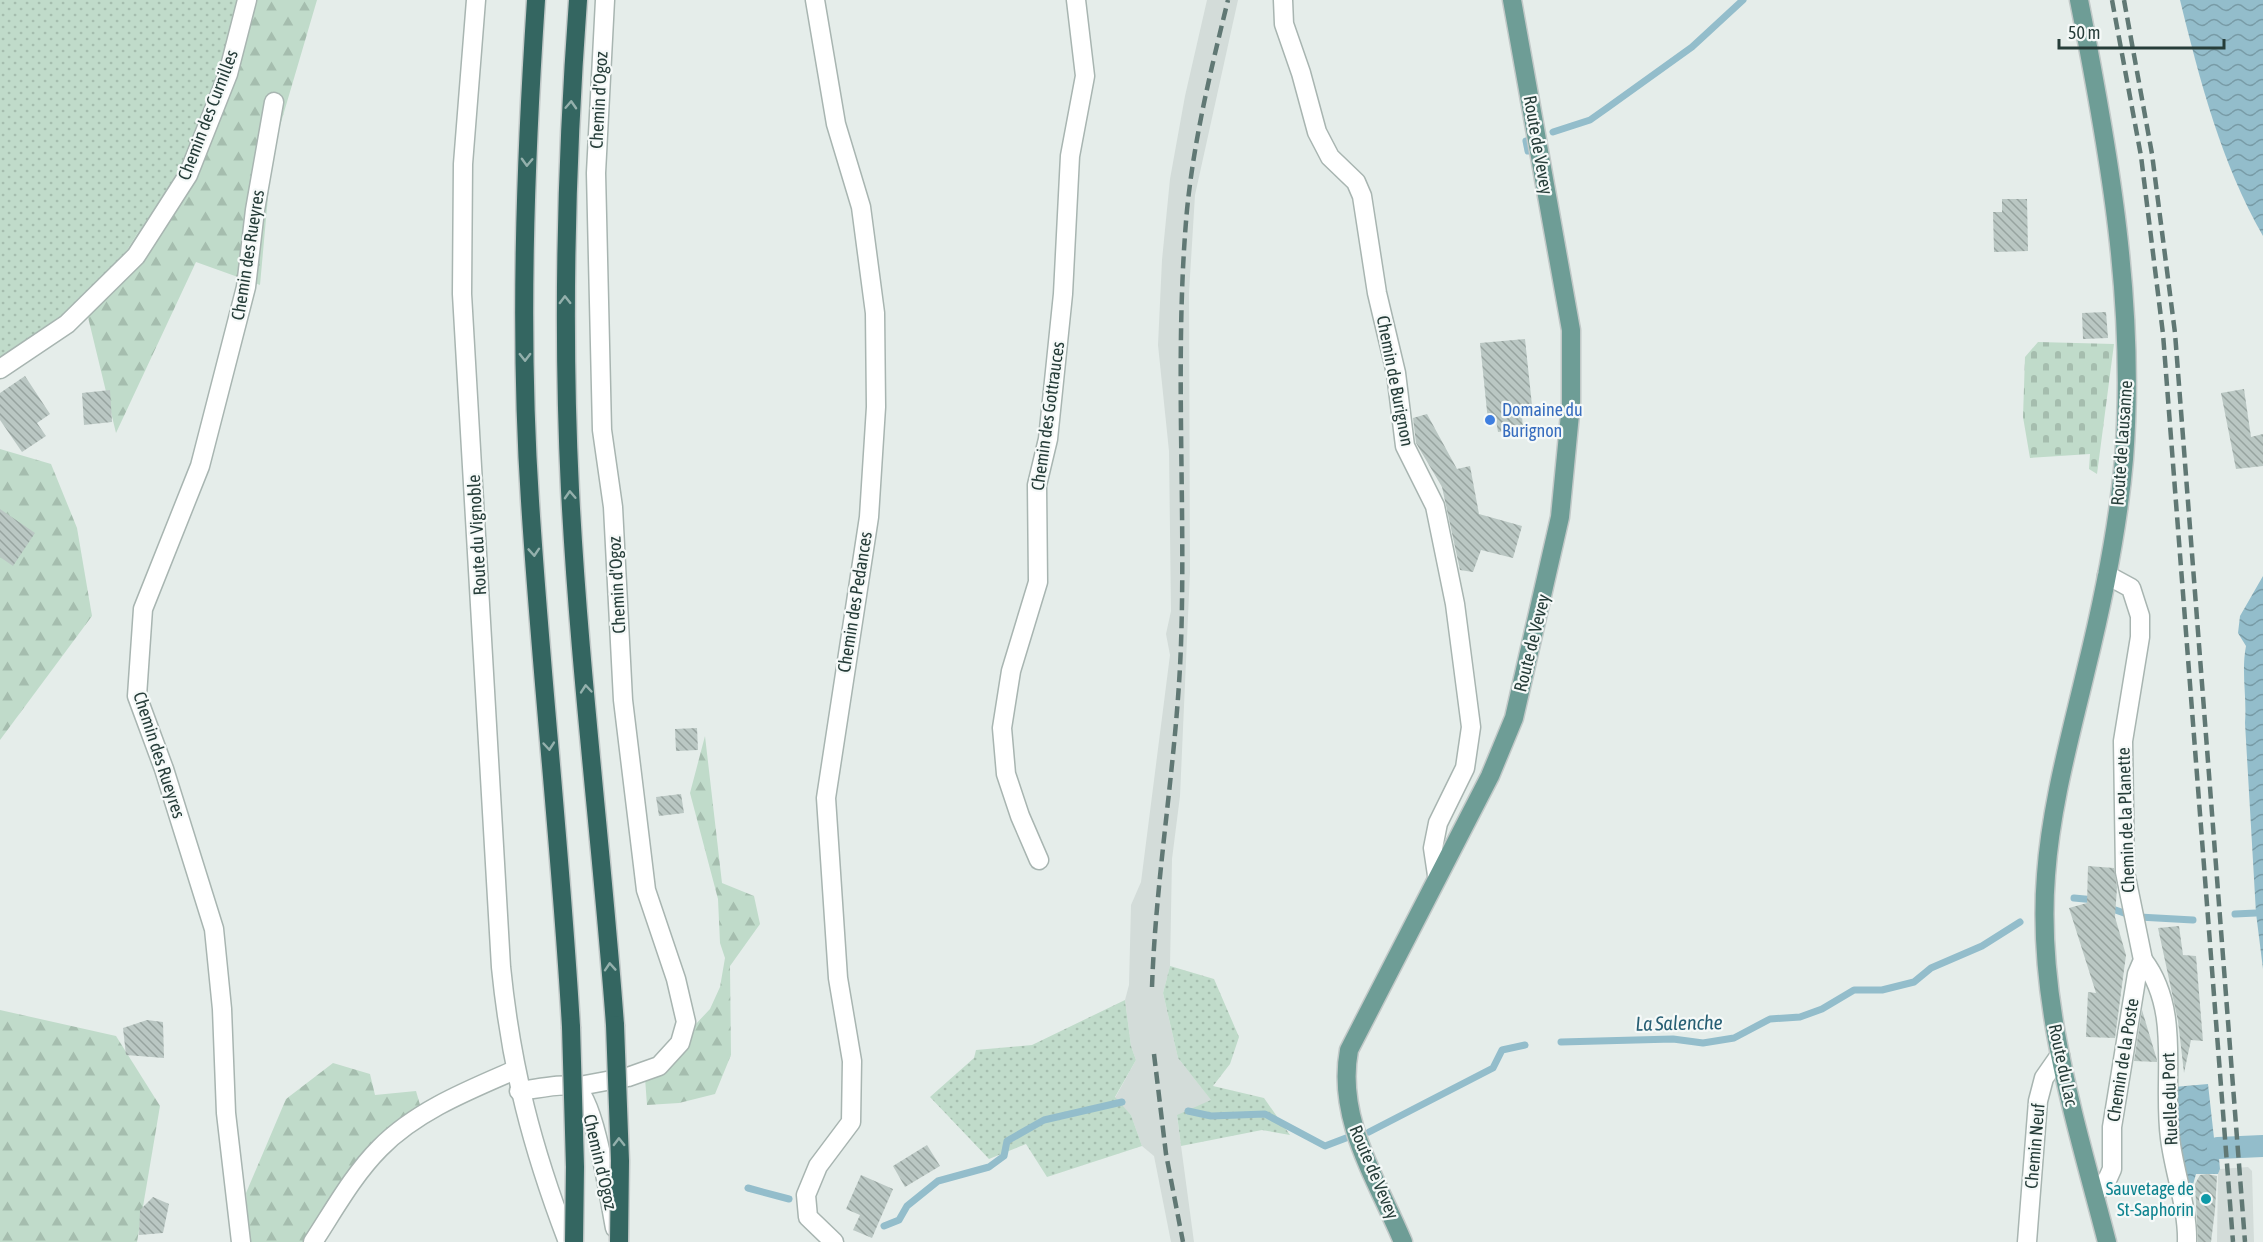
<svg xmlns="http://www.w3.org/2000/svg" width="2263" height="1242" viewBox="0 0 2263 1242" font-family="'Asap Condensed',sans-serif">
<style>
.built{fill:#d3dcd9}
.grass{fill:url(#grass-dots)}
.forest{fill:url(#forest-firs)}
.cemetery{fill:url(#cemetery-stones)}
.water{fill:url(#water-waves)}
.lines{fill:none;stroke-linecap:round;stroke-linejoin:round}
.stream{stroke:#93bdcb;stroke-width:7}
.canal{stroke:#93bdcb;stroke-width:22}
.building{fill:url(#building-back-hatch)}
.minor-casing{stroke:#a8b5b1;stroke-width:21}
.major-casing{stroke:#c2c9c8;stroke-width:21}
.highway-casing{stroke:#c2c9c8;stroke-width:21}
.minor{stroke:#fff;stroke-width:18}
.major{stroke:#6e9d96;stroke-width:18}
.highway{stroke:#346661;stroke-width:18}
.rail{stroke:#607874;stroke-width:4.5;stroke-dasharray:12 6;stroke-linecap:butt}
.highway-bridge-casing{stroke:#c2c9c8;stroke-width:21;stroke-linecap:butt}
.highway-bridge{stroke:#346661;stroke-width:18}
.oneway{stroke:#94b0ac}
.shop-dot{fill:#3f7fe0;stroke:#f5f9f8;stroke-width:2}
.culture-dot{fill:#0f9aa8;stroke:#f5f9f8;stroke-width:2}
.labels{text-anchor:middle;stroke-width:4.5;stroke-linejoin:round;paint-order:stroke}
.street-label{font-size:18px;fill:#263d39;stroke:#f5f9f8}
.shop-label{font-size:18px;fill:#366cbe;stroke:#f5f9f8;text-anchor:start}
.culture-label{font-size:18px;fill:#0d838f;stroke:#f5f9f8;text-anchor:end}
.water-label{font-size:20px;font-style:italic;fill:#265e73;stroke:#f5f9f8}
</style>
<defs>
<pattern id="grass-dots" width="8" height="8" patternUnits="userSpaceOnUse" patternTransform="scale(1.5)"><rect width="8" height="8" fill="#c0dbca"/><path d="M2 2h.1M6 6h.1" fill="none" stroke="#a5bdae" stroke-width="1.8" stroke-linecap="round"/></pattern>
<pattern id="forest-firs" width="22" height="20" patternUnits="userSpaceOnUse" patternTransform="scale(1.5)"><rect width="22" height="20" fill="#c0dbca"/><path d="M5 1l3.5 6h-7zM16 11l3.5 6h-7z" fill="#a5bdae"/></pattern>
<pattern id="cemetery-stones" width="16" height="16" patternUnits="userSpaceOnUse" patternTransform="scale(1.5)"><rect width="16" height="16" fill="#c0dbca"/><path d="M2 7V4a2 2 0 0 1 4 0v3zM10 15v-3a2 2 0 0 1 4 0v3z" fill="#a5bdae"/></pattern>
<pattern id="water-waves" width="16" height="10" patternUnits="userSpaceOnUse" patternTransform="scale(1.5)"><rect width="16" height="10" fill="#93bdcb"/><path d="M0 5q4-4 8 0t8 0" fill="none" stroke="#789ba6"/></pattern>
<pattern id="building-back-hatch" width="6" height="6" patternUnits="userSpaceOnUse" patternTransform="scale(1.5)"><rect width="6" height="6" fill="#bac7c3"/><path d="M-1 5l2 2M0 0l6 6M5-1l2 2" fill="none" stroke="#97a39f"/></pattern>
</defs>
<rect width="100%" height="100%" fill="#e5edea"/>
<g class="built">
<polygon points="1207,0 1238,0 1195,195 1189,293 1190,572 1180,796 1172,859 1170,966 1163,993 1178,1058 1212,1101 1177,1116 1194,1242 1171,1242 1154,1156 1142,1146 1131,1115 1115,1098 1136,1060 1131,1046 1125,1000 1129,985 1131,905 1141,882 1170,655 1166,634 1171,611 1169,451 1158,345 1162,260 1170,179 1185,96"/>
<polygon points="2248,1167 2252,1171 2254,1242 2217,1242 2218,1174 2220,1169"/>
</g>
<g class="grass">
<polygon points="0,0 252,0 203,152 137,234 87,313 0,362"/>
<polygon points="1170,966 1214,979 1239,1037 1230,1064 1213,1086 1264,1098 1290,1135 1262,1130 1181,1146 1177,1115 1211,1100 1178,1058 1163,993"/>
<polygon points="1125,1000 1131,1046 1136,1060 1115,1097 1131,1115 1142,1146 1047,1177 1026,1144 989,1159 930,1097 974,1058 976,1050 1032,1045"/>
</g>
<g class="forest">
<polygon points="252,0 317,0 272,153 260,285 196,262 116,433 87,313 137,234 203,152"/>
<polygon points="0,449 51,464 77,528 92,616 0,740"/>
<polygon points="705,736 722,883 754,896 760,924 730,966 731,1055 715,1094 679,1103 647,1105 645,1078 710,1009 720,987 725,958 720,943 718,899 690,793"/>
<polygon points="0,1010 116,1036 160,1106 137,1242 0,1242"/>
<polygon points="333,1063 370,1074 375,1095 416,1091 423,1115 380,1148 313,1242 250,1242 246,1193 286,1099"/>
</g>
<polygon class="cemetery" points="2038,342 2114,344 2097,474 2089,469 2090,454 2030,458 2023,417 2025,357"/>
<g class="water">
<path d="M2180,0H2263V236C2221,163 2200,81 2180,0Z"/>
<path d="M2263,576V969L2256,913L2245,723C2247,696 2241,672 2246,646L2238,633L2240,616Z"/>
<polygon points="2208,1084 2214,1138 2217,1138 2220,1169 2218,1174 2196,1174 2192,1188 2186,1187 2175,1128 2174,1087"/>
</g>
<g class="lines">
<g class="stream">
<polyline points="1553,132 1590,120 1607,108 1692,47 1743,0"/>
<polyline points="1526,141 1528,151"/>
<polyline points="2074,898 2095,900"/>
<polyline points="2107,907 2124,913"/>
<polyline points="2235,914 2256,913"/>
<polyline points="2139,917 2193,920"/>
<polyline points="1561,1042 1673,1039 1703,1043 1734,1038 1770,1019 1800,1017 1822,1009 1854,990 1882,990 1914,982 1931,968 1982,946 2020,922"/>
<polyline points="1188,1111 1211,1116 1265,1114 1325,1146 1346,1138"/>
<polyline points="1369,1132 1493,1068 1502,1050 1525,1045"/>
<polyline points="748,1188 789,1199"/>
<polyline points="884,1226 899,1220 907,1206 938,1181 989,1167 1004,1156 1007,1141 1044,1120 1122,1102"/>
</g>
<polyline class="canal" points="2218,1148 2263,1146"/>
</g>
<g class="building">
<polygon points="2002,199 2027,199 2028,251 1994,252 1993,212 2002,212"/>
<polygon points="2106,312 2108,338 2083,339 2082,313"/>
<polygon points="1525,339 1533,415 1522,416 1523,429 1498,432 1496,420 1488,421 1480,343"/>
<polygon points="25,376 50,414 37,423 46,436 22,452 0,420 0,393"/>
<polygon points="2244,389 2251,437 2263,434 2263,466 2236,469 2221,393"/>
<polygon points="110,390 112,422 84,425 82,393"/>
<polygon points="1427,414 1457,469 1470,466 1479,514 1522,526 1513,558 1481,550 1473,572 1460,570 1442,487 1416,443 1413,418"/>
<polygon points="0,509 35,533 13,566 0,557"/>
<polygon points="697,728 698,750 676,751 675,729"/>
<polygon points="681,794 684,813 659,816 656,797"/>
<polygon points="2088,866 2114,868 2117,887 2115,917 2126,955 2115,1038 2086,1037 2088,992 2096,993 2069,908 2087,903"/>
<polygon points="2179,926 2183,955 2196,956 2203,1041 2191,1040 2184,1073 2178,1021 2158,928"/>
<polygon points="2142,1010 2157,1060 2157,1062 2134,1061"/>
<polygon points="147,1020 163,1022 164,1058 126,1055 123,1028"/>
<polygon points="927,1145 940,1166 905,1187 893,1166"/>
<polygon points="2207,1174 2217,1176 2215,1210 2211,1242 2198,1242 2195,1184 2200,1175"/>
<polygon points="861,1175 893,1189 872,1238 853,1230 860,1215 846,1209"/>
<polygon points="153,1197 169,1204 163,1233 139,1235 140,1210"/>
</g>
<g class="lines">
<defs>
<g id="minor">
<path d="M476,0L463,164L462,294L501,967C511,1067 532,1148 568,1242"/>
<polyline points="815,0 836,124 861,207 875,313 876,407 869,517 826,798 838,978 852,1061 851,1122 818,1166 806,1195 808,1217 834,1242"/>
<polyline points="1283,0 1284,24 1301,73 1317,132 1330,157 1356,182 1362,196 1377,293 1396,373 1405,446 1435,506 1455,604 1471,727 1465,768 1438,823 1433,848 1437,875"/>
<polyline points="0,369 67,324 136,256 188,175 228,74 247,0"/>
<polyline points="1039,860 1020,816 1006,774 1002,728 1011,671 1038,582 1037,485 1048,439 1063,294 1070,156 1085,76 1076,0"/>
<path d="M2143,960C2182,1011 2162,1079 2170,1138C2174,1172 2188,1208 2187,1242"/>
<polyline points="574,1087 628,1077 659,1066 680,1043 686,1022 676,979 646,890 623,700 613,507 602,430 596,173 605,0"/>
<path d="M519,1091C532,1090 564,1082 575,1087C595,1098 610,1203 615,1228"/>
<polyline points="2095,1195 2108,1178 2112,1169 2112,1127 2137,974 2143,960 2125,872 2123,741 2140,637 2140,616 2131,588 2107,575"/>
<polyline points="241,1242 226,1113 222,1009 214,929 164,769 137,696 143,609 200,466 246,287 255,210 274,102"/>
<path d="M313,1242C334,1210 353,1175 380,1148C416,1111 469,1090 515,1070"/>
<polyline points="2027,1242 2038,1101 2044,1078 2060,1055"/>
</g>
<g id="major">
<path d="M2079,0C2109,152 2136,303 2124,459C2118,530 2103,601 2086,670C2070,738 2051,805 2046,875C2036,1000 2076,1122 2107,1242"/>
<path d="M1403,1242C1377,1180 1336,1119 1349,1050L1490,776L1514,718L1560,517L1571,404V330L1512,0"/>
</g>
<g id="highway">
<path d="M536,0C525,167 519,334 530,501C541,676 561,851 571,1027"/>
<path d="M578,0C566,163 562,326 570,490C579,669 602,847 615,1025"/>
</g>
</defs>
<use href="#minor" class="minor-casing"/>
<use href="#major" class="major-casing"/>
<use href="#highway" class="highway-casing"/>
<use href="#minor" class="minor"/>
<use href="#major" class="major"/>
<use href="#highway" class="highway"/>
<g class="rail">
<polyline points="2112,0 2141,156 2163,334 2233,1242"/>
<polyline points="2124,0 2152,154 2175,333 2245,1242"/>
<path d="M1152,987C1156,872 1177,759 1181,644C1186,500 1174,354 1187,210C1194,139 1211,69 1228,0"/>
<polyline points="1154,1054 1166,1154 1183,1242"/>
</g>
<defs>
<g id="highway-bridge">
<polyline points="615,1025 620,1161 619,1242"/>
<polyline points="571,1027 575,1167 574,1242"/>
</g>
</defs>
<use href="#highway-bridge" class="highway-bridge-casing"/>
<use href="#highway-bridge" class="highway-bridge"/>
</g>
<defs><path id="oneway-chevron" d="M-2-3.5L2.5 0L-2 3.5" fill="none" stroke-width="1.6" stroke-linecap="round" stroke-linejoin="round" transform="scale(1.5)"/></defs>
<g class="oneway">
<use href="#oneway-chevron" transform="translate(571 105) rotate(-87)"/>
<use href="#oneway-chevron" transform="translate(527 162) rotate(92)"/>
<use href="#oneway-chevron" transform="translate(565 300) rotate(-91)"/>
<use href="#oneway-chevron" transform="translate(525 357) rotate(89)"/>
<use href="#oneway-chevron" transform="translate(570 495) rotate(-93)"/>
<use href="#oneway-chevron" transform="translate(534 552) rotate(86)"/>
<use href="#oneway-chevron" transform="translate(586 689) rotate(-95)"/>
<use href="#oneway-chevron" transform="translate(549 746) rotate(85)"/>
<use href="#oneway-chevron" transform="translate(610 967) rotate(-94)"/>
<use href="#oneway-chevron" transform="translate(619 1142) rotate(-91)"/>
</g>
<circle class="shop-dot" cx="1490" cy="420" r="6"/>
<circle class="culture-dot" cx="2206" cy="1199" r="6"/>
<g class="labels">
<g class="street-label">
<text transform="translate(599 100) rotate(-87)" y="6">Chemin d'Ogoz</text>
<text transform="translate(208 115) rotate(-69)" y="6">Chemin des Curnilles</text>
<text transform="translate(1538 145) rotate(80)" y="6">Route de Vevey</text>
<text transform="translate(248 255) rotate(-81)" y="6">Chemin des Rueyres</text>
<text transform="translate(1395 381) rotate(79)" y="6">Chemin de Burignon</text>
<text transform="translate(1048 416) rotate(-82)" y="6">Chemin des Gottrauces</text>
<text transform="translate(2122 443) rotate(-86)" y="6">Route de Lausanne</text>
<text transform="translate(477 535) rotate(-93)" y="6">Route du Vignoble</text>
<text transform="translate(617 585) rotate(-93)" y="6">Chemin d'Ogoz</text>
<text transform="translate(855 602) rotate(-81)" y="6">Chemin des Pedances</text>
<text transform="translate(1532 643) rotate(-76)" y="6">Route de Vevey</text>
<text transform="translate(159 755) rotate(72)" y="6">Chemin des Rueyres</text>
<text transform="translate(2126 820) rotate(-92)" y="6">Chemin de la Planette</text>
<text transform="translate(2123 1060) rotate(-81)" y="6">Chemin de la Poste</text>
<text transform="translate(2063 1065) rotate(78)" y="6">Route du Lac</text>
<text transform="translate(2170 1099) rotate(-92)" y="6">Ruelle du Port</text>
<text transform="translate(2035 1146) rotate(-85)" y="6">Chemin Neuf</text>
<text transform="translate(600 1162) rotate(77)" y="6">Chemin d'Ogoz</text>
<text transform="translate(1374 1172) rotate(67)" y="6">Route de Vevey</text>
</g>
<g class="shop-label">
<text x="1502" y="416">Domaine du<tspan x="1502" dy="21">Burignon</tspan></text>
</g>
<g class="culture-label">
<text x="2194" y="1195">Sauvetage de<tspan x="2194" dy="21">St-Saphorin</tspan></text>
</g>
<g class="water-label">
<text transform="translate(1679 1023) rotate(-1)" y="7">La Salenche</text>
</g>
</g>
<path d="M2059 39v9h165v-9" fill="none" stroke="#263d39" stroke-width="3"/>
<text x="2068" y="39" font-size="18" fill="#263d39" stroke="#f5f9f8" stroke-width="4.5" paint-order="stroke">50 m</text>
</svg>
